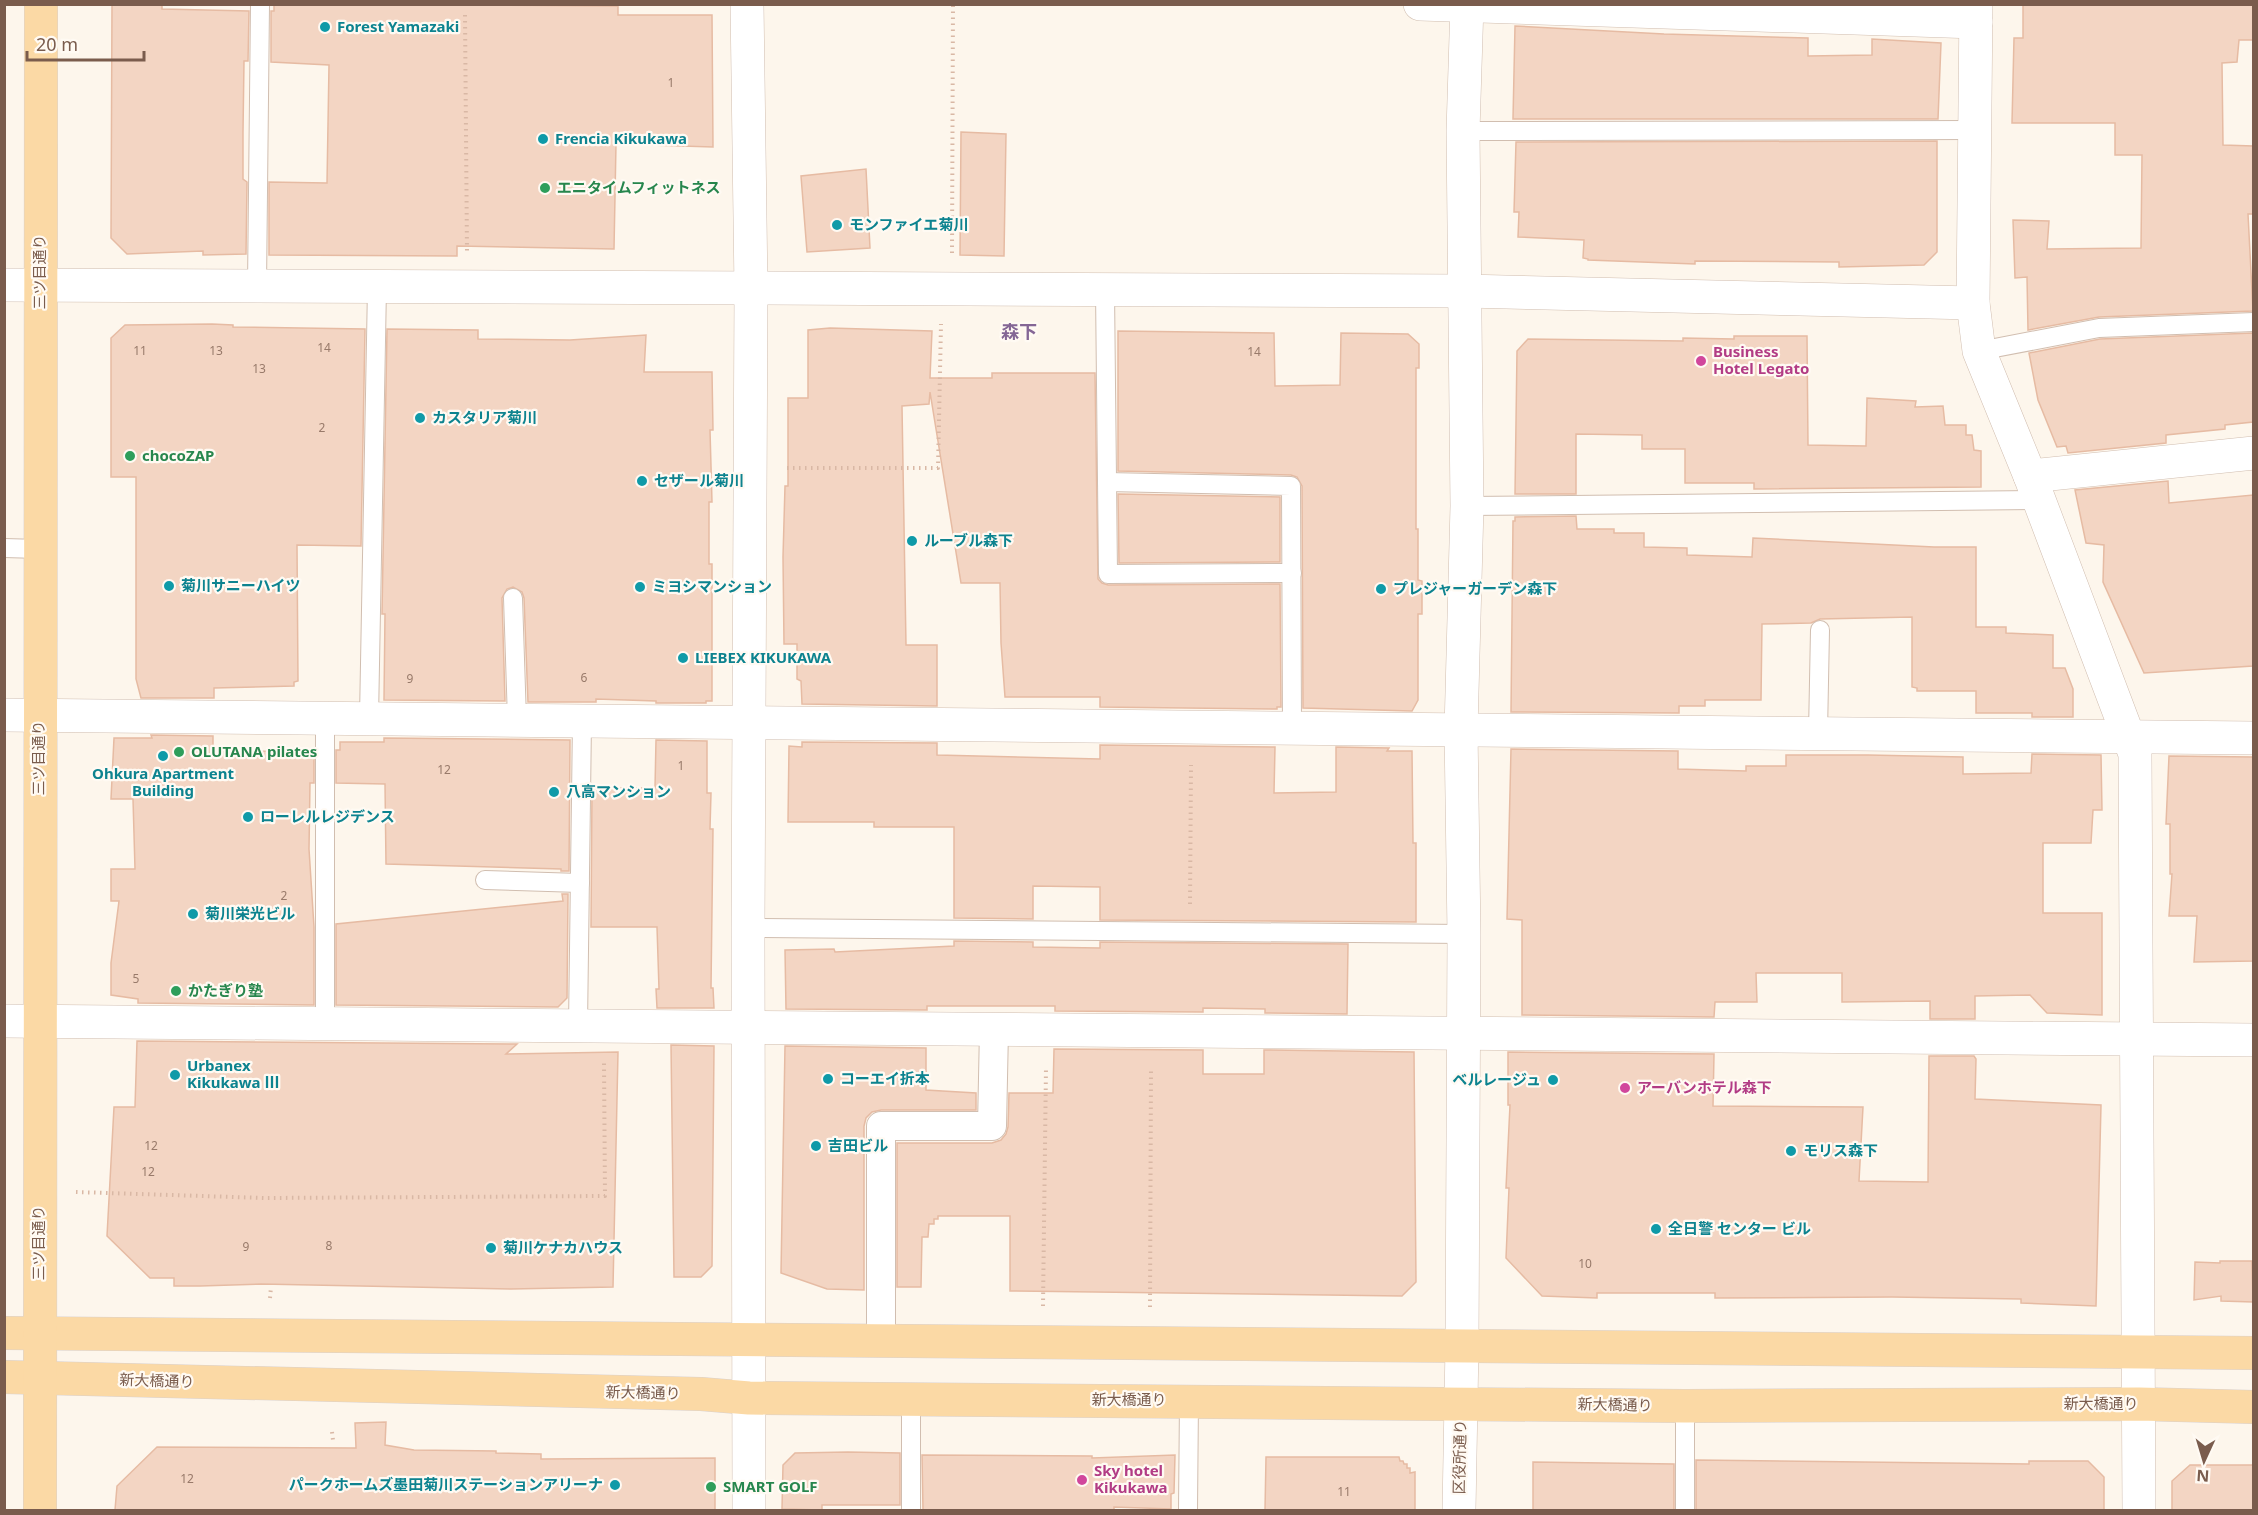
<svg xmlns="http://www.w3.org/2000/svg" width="2258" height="1515" viewBox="0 0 2258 1515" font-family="'Noto Sans','Noto Sans JP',sans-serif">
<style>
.building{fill:#f3d5c3;stroke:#e6bba3;stroke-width:1.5}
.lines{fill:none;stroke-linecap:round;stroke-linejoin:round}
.service-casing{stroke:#d1beb0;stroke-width:20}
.pedestrian-casing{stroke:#d1beb0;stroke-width:30}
.minor-casing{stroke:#d1beb0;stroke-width:34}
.primary-casing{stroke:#dad1cd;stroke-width:34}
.path{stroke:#d9b8a5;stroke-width:4;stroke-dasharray:1.5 4.5;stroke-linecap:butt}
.service{stroke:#fff;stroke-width:18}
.pedestrian{stroke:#fff;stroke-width:28}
.minor{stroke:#fff;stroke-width:33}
.primary{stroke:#fbd9a5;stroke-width:33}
.culture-dot{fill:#0f9aa8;stroke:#fffaf3;stroke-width:2}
.leisure-dot{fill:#2e9e5b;stroke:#fffaf3;stroke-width:2}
.hotel-dot{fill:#d1479c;stroke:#fffaf3;stroke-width:2}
.labels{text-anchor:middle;stroke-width:4.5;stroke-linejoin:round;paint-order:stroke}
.number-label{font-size:12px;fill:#987a6a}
.culture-label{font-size:15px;font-weight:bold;fill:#0d838f;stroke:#fffaf3;text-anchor:start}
.leisure-label{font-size:15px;font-weight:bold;fill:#27864d;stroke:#fffaf3;text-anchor:start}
.street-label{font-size:15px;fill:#7a5c4d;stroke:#fffaf3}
.hotel-label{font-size:15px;font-weight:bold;fill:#b23c85;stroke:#fffaf3;text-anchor:start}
.quarter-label{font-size:18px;font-weight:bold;fill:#846695;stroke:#fffaf3}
</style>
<rect width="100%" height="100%" fill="#fdf6ec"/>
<g class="building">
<polygon points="112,4 162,4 162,9 249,11 248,61 244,61 243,132 243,179 247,182 246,254 203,255 203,251 127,254 111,238"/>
<polygon points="274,4 618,6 618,15 712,15 713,147 616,144 614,249 457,246 457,256 269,255 269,182 327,183 329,65 271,62 271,11 274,11"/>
<polygon points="2023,4 2253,4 2253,40 2239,40 2237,62 2222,63 2223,145 2253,146 2253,214 2248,214 2253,311 2099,317 2028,330 2027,277 2015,278 2013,220 2049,221 2047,249 2141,248 2142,155 2115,155 2115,123 2012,123 2014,38 2023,38"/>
<polygon points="1515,26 1664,34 1808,38 1808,56 1872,55 1872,39 1941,43 1938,119 1513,119"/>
<polygon points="961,132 1006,134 1004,256 960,255"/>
<polygon points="1937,141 1937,252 1924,265 1839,267 1839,262 1695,261 1695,264 1588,260 1588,259 1583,258 1584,240 1518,237 1519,212 1514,212 1516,142"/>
<polygon points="866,169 870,248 807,252 801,176"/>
<polygon points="212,324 233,325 233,327 365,329 361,546 297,545 298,681 294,682 294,686 214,688 214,698 141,698 136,679 136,477 111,477 111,338 125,325"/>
<polygon points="830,328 932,331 930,378 992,378 992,373 1095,373 1098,579 1102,583 1108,585 1280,584 1281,707 1277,707 1277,709 1100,707 1100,697 1005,697 1001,643 1000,583 961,583 930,392 929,404 902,406 906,645 937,645 937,706 802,704 801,681 797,679 797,644 784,644 783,557 785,486 788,486 788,398 808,398 808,330"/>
<polygon points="387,329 478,330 478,339 570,340 646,335 644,372 712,372 713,430 710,430 712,502 709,502 709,564 712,564 712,701 706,701 706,703 656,703 656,701 596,699 596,702 528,702 524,598 522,592 513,587 507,589 502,598 505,701 384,700 385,614 382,614"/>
<polygon points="1118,331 1274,333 1275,386 1340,385 1341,333 1408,334 1419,344 1419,368 1416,368 1416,529 1418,529 1418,580 1422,581 1422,614 1418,614 1418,700 1412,711 1303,708 1302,486 1297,477 1291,475 1118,471"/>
<polygon points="2253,333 2253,422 2225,425 2225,429 2166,435 2166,443 2068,453 2066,446 2057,447 2038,400 2029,353 2100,339"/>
<polygon points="1734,336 1807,336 1808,445 1866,446 1867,398 1916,401 1915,407 1943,406 1945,425 1966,425 1966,435 1972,435 1974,450 1981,451 1981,487 1754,489 1754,483 1685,483 1685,449 1642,449 1642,435 1576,434 1576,494 1515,494 1517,351 1528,339 1683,341 1683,338 1734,339"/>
<polygon points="2168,481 2169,503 2253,495 2253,666 2144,673 2103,582 2104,545 2086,543 2075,490"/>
<polygon points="1118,494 1280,497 1280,562 1119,563"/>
<polygon points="1576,516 1577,529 1614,529 1614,533 1644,533 1644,547 1687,548 1687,555 1752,557 1753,538 1934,547 1976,547 1976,627 2006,627 2006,633 2053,635 2053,668 2065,668 2073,689 2073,717 2032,717 2032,713 1976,713 1976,691 1917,691 1917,688 1912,687 1912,617 1820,619 1811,623 1762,624 1761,700 1705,700 1705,706 1679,706 1679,713 1511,712 1513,521 1515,521 1515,517"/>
<polygon points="151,735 213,736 213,752 273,751 273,749 314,750 314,783 310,783 309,849 314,927 314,1005 138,1003 138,999 111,995 111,963 119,901 111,901 111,869 135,869 133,799 111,799 114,738 152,738"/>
<polygon points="384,738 570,740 569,871 561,871 561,869 386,864 385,784 336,783 336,750 340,750 340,742 384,742"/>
<polygon points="656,740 707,741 707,793 711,793 710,829 713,829 711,988 713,988 714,1008 657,1008 656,989 659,989 657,927 591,927 592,788 655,788"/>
<polygon points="802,742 937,743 937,755 1100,759 1100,745 1275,747 1274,793 1336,792 1336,747 1389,748 1387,751 1412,751 1413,843 1416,843 1416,922 1100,920 1100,887 1033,886 1033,919 954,918 954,827 874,827 874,822 788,822 789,746 802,747"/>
<polygon points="1511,749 1678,751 1678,769 1746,771 1746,766 1786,766 1786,755 1868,755 1963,757 1963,774 2031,773 2032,754 2101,755 2102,810 2093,810 2091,843 2043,843 2043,913 2102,913 2102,1015 2047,1013 2030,995 1975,996 1975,1019 1930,1019 1930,1001 1842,1002 1842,973 1756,973 1757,1002 1715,1002 1714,1017 1522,1015 1522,920 1507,919"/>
<polygon points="2169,756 2253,757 2253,961 2194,962 2197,916 2169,916 2172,874 2170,874 2170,824 2166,824"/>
<polygon points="562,894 568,894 567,998 558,1007 336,1005 336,924 563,901"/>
<polygon points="954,941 1033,942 1033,947 1100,948 1100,942 1348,944 1347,1014 1265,1013 1265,1009 1203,1008 1203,1012 1055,1011 1055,1006 927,1006 927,1010 786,1009 785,950 834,949 835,952 954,946"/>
<polygon points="137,1041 517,1044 506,1054 618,1052 613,1287 511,1289 261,1284 200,1286 174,1286 174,1278 150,1278 107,1236 114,1107 135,1107"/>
<polygon points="671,1045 714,1046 712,1266 701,1277 674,1277"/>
<polygon points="785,1046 926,1048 926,1090 976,1093 976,1110 881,1110 872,1112 866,1118 864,1126 864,1290 827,1289 781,1273"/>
<polygon points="1054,1049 1203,1050 1203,1074 1264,1074 1264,1050 1414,1052 1416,1282 1402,1296 1010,1291 1010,1216 938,1216 938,1219 934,1219 934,1224 929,1224 928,1237 922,1237 921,1287 897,1287 897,1143 992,1143 1001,1140 1006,1134 1008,1127 1009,1093 1053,1093"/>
<polygon points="1508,1052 1714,1054 1713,1106 1863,1107 1859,1181 1928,1182 1929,1056 1974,1056 1976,1059 1975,1099 2101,1105 2096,1306 2021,1303 2021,1299 1892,1297 1715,1298 1715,1293 1597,1293 1597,1298 1542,1296 1506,1258 1509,1188 1506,1188 1510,1105 1508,1105"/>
<polygon points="2220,1261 2252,1261 2253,1302 2221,1301 2221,1296 2194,1300 2195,1262 2220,1263"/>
<polygon points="386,1422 385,1445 414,1450 496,1451 496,1453 541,1454 541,1459 715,1458 715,1510 115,1510 117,1486 157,1447 356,1448 355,1423"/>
<polygon points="848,1452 900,1453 900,1505 822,1505 822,1510 782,1509 783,1465 795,1453"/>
<polygon points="922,1455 1092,1456 1092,1458 1175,1455 1174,1493 1171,1494 1171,1509 1114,1507 1114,1510 923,1510"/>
<polygon points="1266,1457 1399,1457 1400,1461 1403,1461 1404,1464 1407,1464 1407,1468 1410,1468 1410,1473 1415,1472 1415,1510 1265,1510"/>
<polygon points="1696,1460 2029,1464 2029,1461 2088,1461 2104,1477 2104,1510 1696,1510"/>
<polygon points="1533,1462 1674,1464 1674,1510 1533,1510"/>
<polygon points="2190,1465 2253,1465 2253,1510 2172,1510 2172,1481"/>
</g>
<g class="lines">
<defs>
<g id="service">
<polyline points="1463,131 1976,130"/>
<polyline points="257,286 260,4"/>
<polyline points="1105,290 1108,574 1292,573"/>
<polyline points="1979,351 2099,328 2254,322"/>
<polyline points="1107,482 1291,486 1292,727"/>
<polyline points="1467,506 2039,500"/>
<polyline points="4,548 39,549"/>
<polyline points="513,598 517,720"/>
<polyline points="325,718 325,1024"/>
<polyline points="369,718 377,287"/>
<polyline points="1818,733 1820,630"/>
<polyline points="485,880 580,883"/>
<polyline points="748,928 1464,934"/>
<polyline points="578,1026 582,721"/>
<polyline points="911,1398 911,1510"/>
<polyline points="1188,1510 1189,1400"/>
<polyline points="1685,1510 1685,1406"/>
</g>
<polyline id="pedestrian" points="881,1341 881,1126 992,1126 994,1030"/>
<g id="minor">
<polyline points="747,4 751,289 748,928 749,1510"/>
<polyline points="1420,4 1976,22"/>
<polyline points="1976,4 1973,303 1979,351 2030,476 2135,754 2139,1510"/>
<polyline points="4,285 1465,291 1973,303"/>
<polyline points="2030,476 2254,453"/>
<polyline points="4,715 2254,738"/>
<polyline points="4,1021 2254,1040"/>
<polyline points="1459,1510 1462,1346 1464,934 1461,730 1467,506 1463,131 1467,4"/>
</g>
<g id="primary">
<polyline points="4,1333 2254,1353"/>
<polyline points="4,1377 701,1394 749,1398 1685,1406 2139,1404 2254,1407"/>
<polyline points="40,1510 41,4"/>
</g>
</defs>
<use href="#service" class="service-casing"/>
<use href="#pedestrian" class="pedestrian-casing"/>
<use href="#minor" class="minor-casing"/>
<use href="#primary" class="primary-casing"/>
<g class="path">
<polyline points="465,15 467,252"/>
<polyline points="952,253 953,4"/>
<polyline points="787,468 938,468 941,324"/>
<polyline points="1190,904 1191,765"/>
<polyline points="76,1192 265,1198 605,1196 604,1063"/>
<polyline points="270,1298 271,1287"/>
<polyline points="1043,1306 1046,1067"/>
<polyline points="1150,1307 1151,1068"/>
<polyline points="332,1432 333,1440"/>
</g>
<use href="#service" class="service"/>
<use href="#pedestrian" class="pedestrian"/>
<use href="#minor" class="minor"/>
<use href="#primary" class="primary"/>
</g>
<g class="culture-dot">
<circle cx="325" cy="27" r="6"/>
<circle cx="543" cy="139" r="6"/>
<circle cx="837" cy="225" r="6"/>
<circle cx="420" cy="418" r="6"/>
<circle cx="642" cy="481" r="6"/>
<circle cx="912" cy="541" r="6"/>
<circle cx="169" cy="586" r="6"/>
<circle cx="640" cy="587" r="6"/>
<circle cx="1381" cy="589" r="6"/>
<circle cx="683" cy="658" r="6"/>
<circle cx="163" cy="756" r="6"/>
<circle cx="554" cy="792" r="6"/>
<circle cx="248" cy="817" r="6"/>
<circle cx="193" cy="914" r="6"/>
<circle cx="175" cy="1075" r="6"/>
<circle cx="828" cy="1079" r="6"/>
<circle cx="1553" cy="1080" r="6"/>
<circle cx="816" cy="1146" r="6"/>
<circle cx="1791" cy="1151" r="6"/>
<circle cx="1656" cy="1229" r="6"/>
<circle cx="491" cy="1248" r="6"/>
<circle cx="615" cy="1485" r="6"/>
</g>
<g class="leisure-dot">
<circle cx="545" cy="188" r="6"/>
<circle cx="130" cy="456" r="6"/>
<circle cx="179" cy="752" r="6"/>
<circle cx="176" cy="991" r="6"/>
<circle cx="711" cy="1487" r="6"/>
</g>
<g class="hotel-dot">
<circle cx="1701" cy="361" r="6"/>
<circle cx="1625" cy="1088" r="6"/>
<circle cx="1082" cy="1480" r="6"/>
</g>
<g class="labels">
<g class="number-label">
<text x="671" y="87">1</text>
<text x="324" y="352">14</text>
<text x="140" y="355">11</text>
<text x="216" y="355">13</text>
<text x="1254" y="356">14</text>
<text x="259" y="373">13</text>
<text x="322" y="432">2</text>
<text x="584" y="682">6</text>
<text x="410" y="683">9</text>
<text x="681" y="770">1</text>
<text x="444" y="774">12</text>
<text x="284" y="900">2</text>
<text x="136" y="983">5</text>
<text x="151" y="1150">12</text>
<text x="148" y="1176">12</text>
<text x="329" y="1250">8</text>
<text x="246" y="1251">9</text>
<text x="1585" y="1268">10</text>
<text x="187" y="1483">12</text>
<text x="1344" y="1496">11</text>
</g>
<g class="culture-label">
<text x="337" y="32">Forest Yamazaki</text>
<text x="555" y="144">Frencia Kikukawa</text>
<text x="849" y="230">モンファイエ菊川</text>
<text x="432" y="423">カスタリア菊川</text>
<text x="654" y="486">セザール菊川</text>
<text x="924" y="546">ルーブル森下</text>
<text x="181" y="591">菊川サニーハイツ</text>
<text x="652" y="592">ミヨシマンション</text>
<text x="1393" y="594">プレジャーガーデン森下</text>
<text x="695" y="663">LIEBEX KIKUKAWA</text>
<text x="163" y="779" text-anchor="middle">Ohkura Apartment<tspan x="163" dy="17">Building</tspan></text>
<text x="566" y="797">八高マンション</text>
<text x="260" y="822">ローレルレジデンス</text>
<text x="205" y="919">菊川栄光ビル</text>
<text x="187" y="1071">Urbanex<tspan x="187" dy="17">Kikukawa Ⅲ</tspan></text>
<text x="840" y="1084">コーエイ折本</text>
<text x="1541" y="1085" text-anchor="end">ベルレージュ</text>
<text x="828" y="1151">吉田ビル</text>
<text x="1803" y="1156">モリス森下</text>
<text x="1668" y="1234">全日警 センター ビル</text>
<text x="503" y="1253">菊川ケナカハウス</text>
<text x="603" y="1490" text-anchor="end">パークホームズ墨田菊川ステーションアリーナ</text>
</g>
<g class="leisure-label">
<text x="557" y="193">エニタイムフィットネス</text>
<text x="142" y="461">chocoZAP</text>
<text x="191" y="757">OLUTANA pilates</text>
<text x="188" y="996">かたぎり塾</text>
<text x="723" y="1492">SMART GOLF</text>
</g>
<g class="street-label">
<text transform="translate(40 272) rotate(-90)" y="5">三ツ目通り</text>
<text transform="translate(39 758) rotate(-90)" y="5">三ツ目通り</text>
<text transform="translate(39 1243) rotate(-90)" y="5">三ツ目通り</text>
<text transform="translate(157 1381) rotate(2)" y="5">新大橋通り</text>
<text transform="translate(643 1393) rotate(1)" y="5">新大橋通り</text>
<text x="1129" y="1405">新大橋通り</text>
<text x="2101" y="1409">新大橋通り</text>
<text transform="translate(1615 1405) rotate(1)" y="5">新大橋通り</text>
<text transform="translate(1460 1457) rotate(-89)" y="5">区役所通り</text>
</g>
<g class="hotel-label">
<text x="1713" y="357">Business<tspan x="1713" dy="17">Hotel Legato</tspan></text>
<text x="1637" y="1093">アーバンホテル森下</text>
<text x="1094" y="1476">Sky hotel<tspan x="1094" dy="17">Kikukawa</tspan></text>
</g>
<g class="quarter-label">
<text x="1019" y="338">森下</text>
</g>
</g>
<rect width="2258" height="1515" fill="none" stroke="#7a5c4d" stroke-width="12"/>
<g transform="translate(2204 1461) rotate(184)" stroke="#fffaf3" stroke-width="4.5" paint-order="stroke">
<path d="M0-4.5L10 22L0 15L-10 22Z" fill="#7a5c4d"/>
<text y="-9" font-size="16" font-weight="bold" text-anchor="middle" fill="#7a5c4d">N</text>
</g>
<path d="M27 51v9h117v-9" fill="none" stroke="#7a5c4d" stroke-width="3"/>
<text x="36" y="51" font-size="18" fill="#7a5c4d" stroke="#fffaf3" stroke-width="4.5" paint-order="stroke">20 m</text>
</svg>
